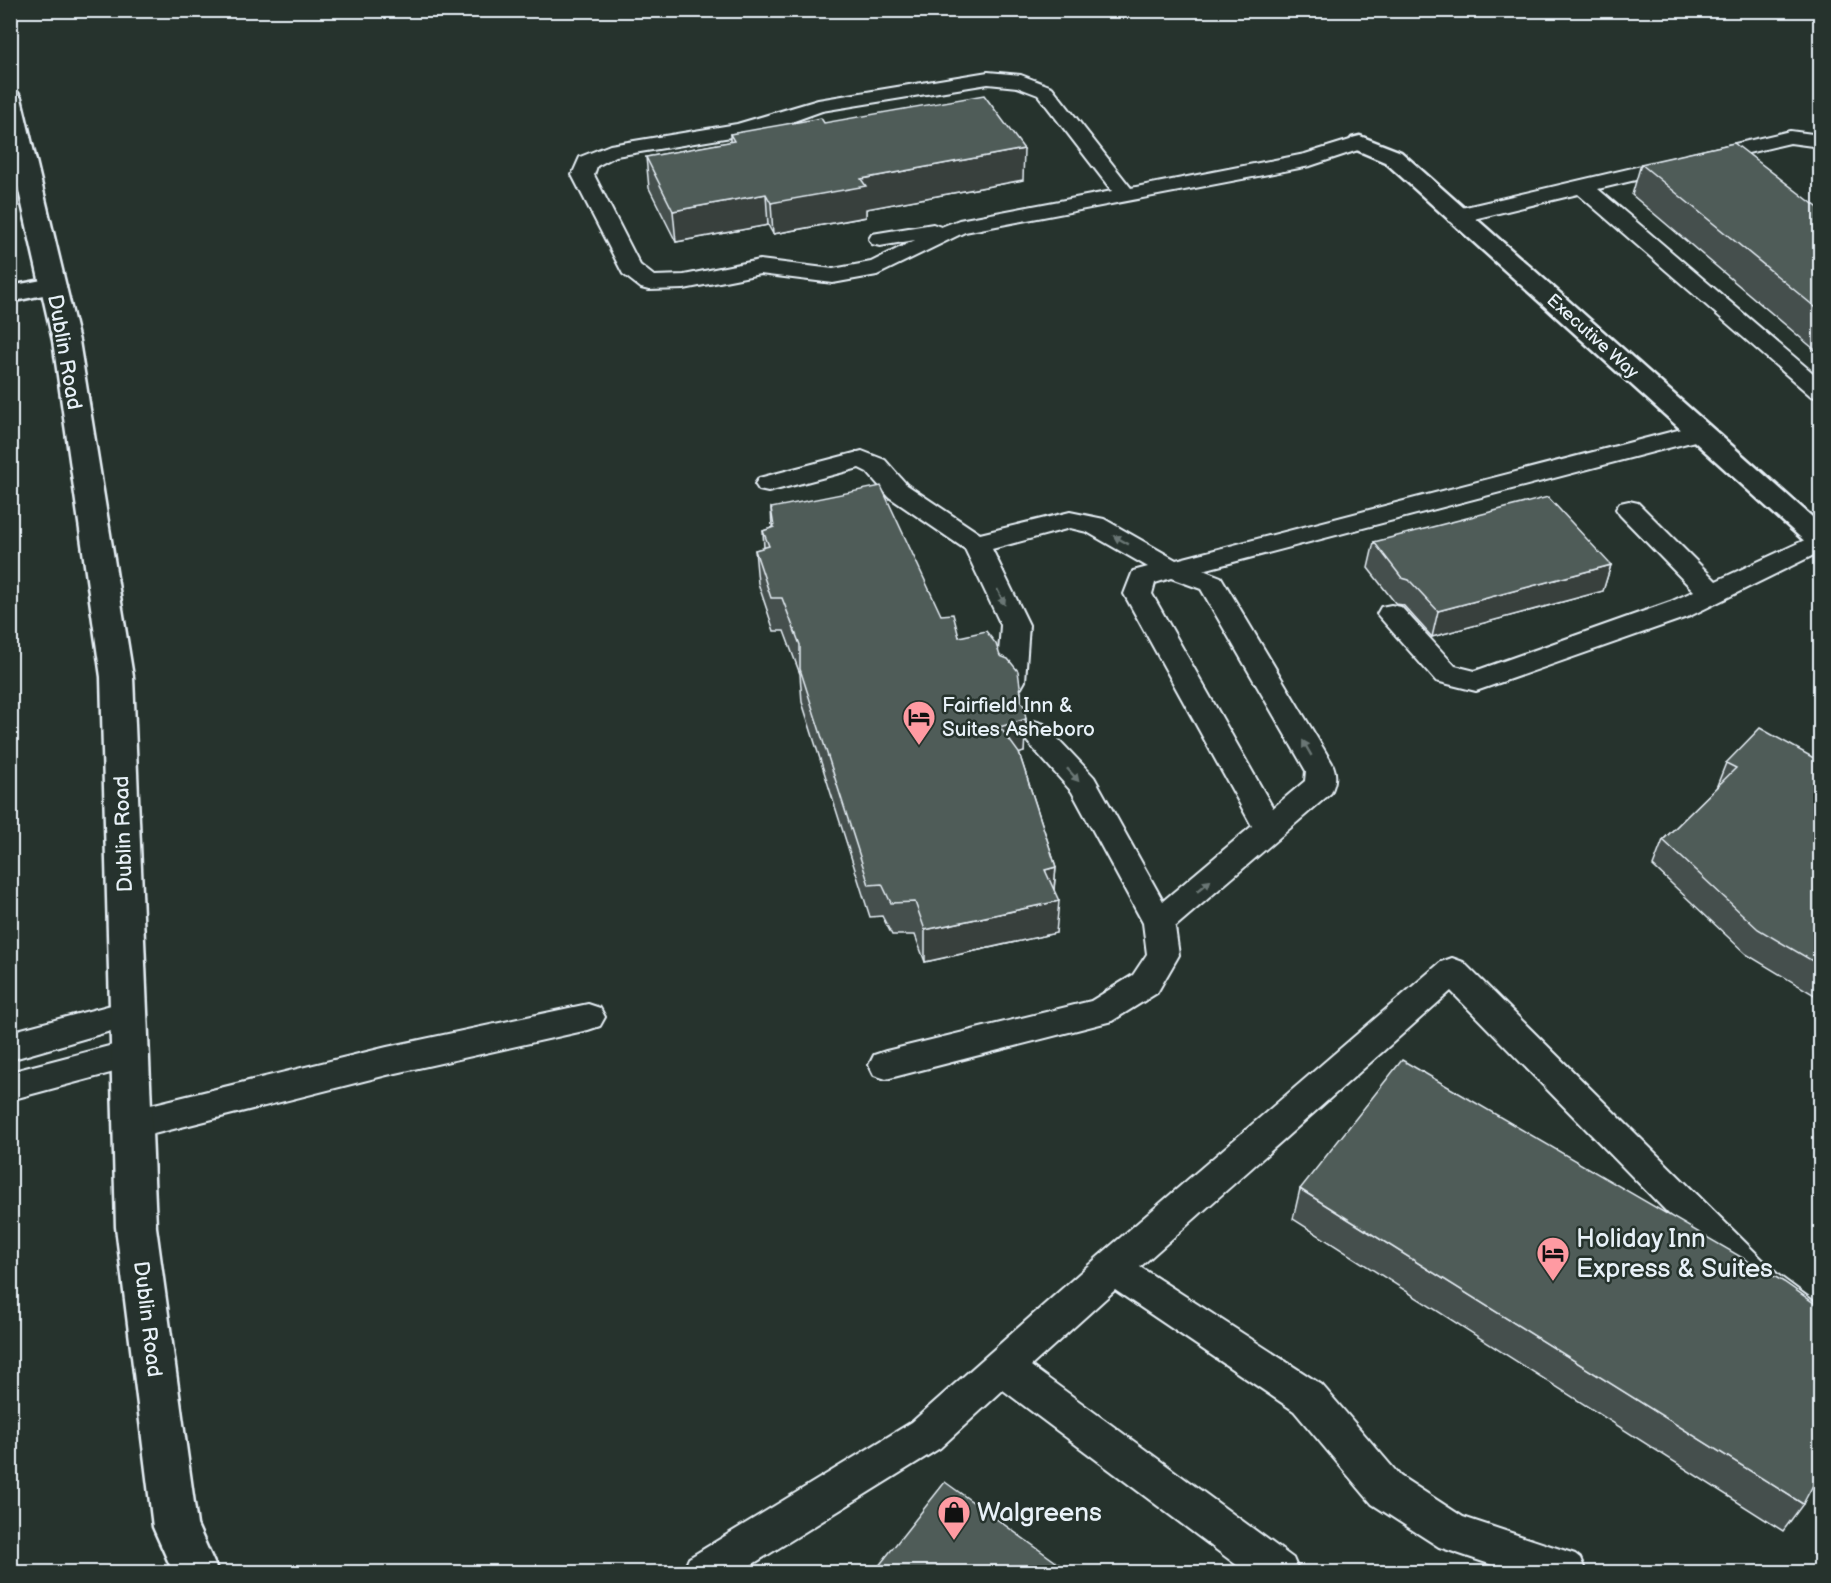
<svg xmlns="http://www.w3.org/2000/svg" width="1831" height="1583" viewBox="0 0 1831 1583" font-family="'Balsamiq Sans',sans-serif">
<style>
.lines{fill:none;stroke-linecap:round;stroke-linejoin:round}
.service-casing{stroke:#e8f1f8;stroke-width:4}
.minor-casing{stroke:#e8f1f8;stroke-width:5}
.tertiary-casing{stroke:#e8f1f8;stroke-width:5}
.service{fill:#26332d;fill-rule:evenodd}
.minor{fill:#26332d;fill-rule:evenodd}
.tertiary{fill:#26332d;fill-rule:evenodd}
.wall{fill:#454f4d;stroke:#e8f1f8;stroke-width:1.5}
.shaded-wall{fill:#38403e;stroke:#e8f1f8;stroke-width:1.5}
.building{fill:#505c59;stroke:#e8f1f8;stroke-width:1.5}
.oneway{fill:#6a7674}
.labels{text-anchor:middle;stroke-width:5;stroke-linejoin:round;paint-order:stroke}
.far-street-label{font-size:18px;fill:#e8f1f8;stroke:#26332d}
.street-label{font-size:21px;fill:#e8f1f8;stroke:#26332d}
.poi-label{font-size:21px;fill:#e8f1f8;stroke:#26332d;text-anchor:start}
.near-poi-label{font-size:26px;fill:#e8f1f8;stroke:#26332d;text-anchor:start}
</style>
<rect width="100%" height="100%" fill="#26332d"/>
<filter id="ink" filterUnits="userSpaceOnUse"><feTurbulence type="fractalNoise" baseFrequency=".0167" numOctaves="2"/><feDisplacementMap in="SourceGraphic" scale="12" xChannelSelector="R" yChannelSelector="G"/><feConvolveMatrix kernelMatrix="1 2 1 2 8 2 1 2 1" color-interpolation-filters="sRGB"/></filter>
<g filter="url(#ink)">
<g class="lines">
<defs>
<g id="service">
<path d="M988,72L1021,75L1052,87L1131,188L1305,154L1360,137L1367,139L1371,143L1367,147L1310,166L965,232L877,275L833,283L760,274L684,289L649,290L641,288L623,274L572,175L580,157L610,145L737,124L818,100ZM988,84L1017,87L1038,95L1112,191L959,220L941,227L933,224L872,234L869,239L872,244L880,246L915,240L871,262L833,269L760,260L684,275L654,276L640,265L594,175L597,166L616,156L737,136L783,125L822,111Z"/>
<polygon points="1790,131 1820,135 1820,147 1790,143 1598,189 1820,379 1820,398 1811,396 1578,194 1457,223 1449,221 1446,216 1449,211 1457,209"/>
<path d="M1701,424L1710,427L1714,432L1710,437L1203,570L1221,577L1332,763C1337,774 1336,782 1331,793L1175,927L1179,955L1157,993L1112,1021L886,1079L874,1075L869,1065L874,1055L886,1051L1091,1001L1133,975L1147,954L1143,923L1072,792L1024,738L1019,731L1024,724L1034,721L1044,724L1094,777L1163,901L1252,826L1124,594L1133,571L1148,567L1087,532L1070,528L992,549L1029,625L1025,681L1021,688L1011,691L1001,688L997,681L1001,625L965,549L889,497L867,472L859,468L768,492L759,490L755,484L759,478L862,451L885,460L907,485L980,534L1070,512L1104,519L1176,560ZM1171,578L1201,589L1306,771L1305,781L1273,808L1152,594L1155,583Z"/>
<polygon points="1629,501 1638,503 1716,581 1820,533 1820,552 1690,616 1476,691 1436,681 1377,614 1381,607 1391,605 1401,607 1455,666 1475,671 1670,602 1694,591 1620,515 1616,509 1620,503"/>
<polygon points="1452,958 1463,962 1778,1275 1820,1306 1820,1344 1807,1339 1752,1299 1451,991 1140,1267 1322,1385 1400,1476 1463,1517 1575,1554 1580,1558 1586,1572 1513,1572 1439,1547 1372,1504 1294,1411 1115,1290 1031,1366 1293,1558 1299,1572 1246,1572 1003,1390 940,1448 740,1572 683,1572 689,1558 912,1422 1099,1256 1441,962"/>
<polygon points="130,1000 142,1004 147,1013 142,1022 10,1060 10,1032"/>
<polygon points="588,1004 600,1008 605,1017 600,1026 588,1030 387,1075 134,1139 122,1134 117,1124 122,1114 134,1109 387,1047"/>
<polygon points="132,1040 144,1044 149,1054 144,1064 10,1100 10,1072"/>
</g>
<g id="minor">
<polygon points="1360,136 1401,152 1820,524 1820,548 1810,546 1385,162 1352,148 1348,143 1352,138"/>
<polygon points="53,278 62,281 66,286 62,291 10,302 10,286"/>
</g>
<polygon id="tertiary" points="10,91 18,93 21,98 79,341 133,677 156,1227 197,1525 218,1572 173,1572 153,1527 116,1227 101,677 53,341 10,151"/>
</defs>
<use href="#service" class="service-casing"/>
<use href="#minor" class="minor-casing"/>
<use href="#tertiary" class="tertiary-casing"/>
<use href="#service" class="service"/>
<use href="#minor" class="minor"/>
<use href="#tertiary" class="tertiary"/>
</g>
<g class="wall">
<polygon points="824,123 1023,180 866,209 866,217 773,234 768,225 676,242 649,188 646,157 730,142 730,134"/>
<polygon points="1641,164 1821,210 1821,355 1632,195"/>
<polygon points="771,508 941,615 959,637 1000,656 1021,693 1021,702 1024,752 1019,753 1056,867 1054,890 1056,933 925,962 915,935 892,935 882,916 870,917 802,702 800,674 784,631 774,631 758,583 755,550 764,548 763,531 772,528"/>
<polygon points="1374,542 1611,565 1603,591 1432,637 1403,605 1396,604 1368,568"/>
<polygon points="1821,762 1821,999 1746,954 1653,866 1663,840 1716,788 1726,763"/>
<polygon points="1300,1189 1803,1504 1783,1531 1293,1219"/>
</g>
<g class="shaded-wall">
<polygon points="1024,149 1023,180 866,209 866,217 773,234 771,203 861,179"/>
<polygon points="766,194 768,225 676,242 673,211"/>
<polygon points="1611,565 1603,591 1432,637 1438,611"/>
<polygon points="1021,693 1020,721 1026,719 1024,752 999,760 1000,727"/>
<polygon points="1056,867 1053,899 1045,870"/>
<polygon points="1059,901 1056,933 925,962 925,930"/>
</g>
<g class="building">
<polygon points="984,95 1024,149 861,179 866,186 771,203 766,194 673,211 646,157 734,141 730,134 821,118 824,123"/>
<polygon points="1734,143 1821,210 1821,312 1641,164"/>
<polygon points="881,486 941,615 953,614 959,637 986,631 996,644 1000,656 1008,659 1018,671 1021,693 1018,698 1024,706 1026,719 1000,727 1019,753 1056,867 1045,870 1059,901 925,930 915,902 891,903 882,884 869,885 800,669 800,645 782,598 771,598 755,550 769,546 763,531 774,527 771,508"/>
<polygon points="1548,497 1611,565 1438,611 1409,580 1402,578 1374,542"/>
<polygon points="1760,728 1821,762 1821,966 1758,929 1663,840 1736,768 1726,763"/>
<polygon points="1402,1060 1784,1282 1821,1308 1821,1470 1803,1504 1300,1189"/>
<polygon points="945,1482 1070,1572 874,1572"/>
</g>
<defs><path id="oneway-solid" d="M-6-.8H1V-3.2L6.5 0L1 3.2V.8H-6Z" transform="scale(1.5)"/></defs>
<g class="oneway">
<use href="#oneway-solid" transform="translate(1121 540) rotate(-151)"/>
<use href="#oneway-solid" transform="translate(1001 597) rotate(64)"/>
<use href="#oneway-solid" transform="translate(1307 748) rotate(-120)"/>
<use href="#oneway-solid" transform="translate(1073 775) rotate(48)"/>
<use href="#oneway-solid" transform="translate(1204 886) rotate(-40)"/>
</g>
</g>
<defs>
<symbol id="hotel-pin" viewBox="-11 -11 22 30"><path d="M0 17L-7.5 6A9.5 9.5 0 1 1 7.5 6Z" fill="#ff9aa2" stroke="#26332d"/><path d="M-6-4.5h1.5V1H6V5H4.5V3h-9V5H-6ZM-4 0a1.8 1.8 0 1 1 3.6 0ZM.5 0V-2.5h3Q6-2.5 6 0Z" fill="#111"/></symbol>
<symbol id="shop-pin" viewBox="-11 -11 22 30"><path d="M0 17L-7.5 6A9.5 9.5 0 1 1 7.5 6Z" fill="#ff9aa2" stroke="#26332d"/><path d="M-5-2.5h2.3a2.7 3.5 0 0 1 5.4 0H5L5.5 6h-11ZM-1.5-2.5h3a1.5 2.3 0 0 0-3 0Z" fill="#111"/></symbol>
</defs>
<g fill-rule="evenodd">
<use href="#hotel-pin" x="900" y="698" width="38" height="52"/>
<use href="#hotel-pin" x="1534" y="1234" width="38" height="52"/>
<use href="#shop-pin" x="935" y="1493" width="38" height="52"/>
</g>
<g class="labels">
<g class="far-street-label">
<text transform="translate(1593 336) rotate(42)" y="6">Executive Way</text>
</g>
<g class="street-label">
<text transform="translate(65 352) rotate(80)" y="7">Dublin Road</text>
<text transform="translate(123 834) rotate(-92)" y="7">Dublin Road</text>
<text transform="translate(148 1319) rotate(83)" y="7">Dublin Road</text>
</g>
<g class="poi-label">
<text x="942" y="712">Fairfield Inn &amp;<tspan x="942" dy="24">Suites Asheboro</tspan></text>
</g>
<g class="near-poi-label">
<text x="1576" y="1247">Holiday Inn<tspan x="1576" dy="30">Express &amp; Suites</tspan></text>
<text x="977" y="1521">Walgreens</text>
</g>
</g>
<rect width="1831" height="1583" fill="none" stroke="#26332d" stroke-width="36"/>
<rect x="18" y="18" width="1795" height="1547" fill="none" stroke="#e8f1f8" stroke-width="2" filter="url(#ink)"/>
</svg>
